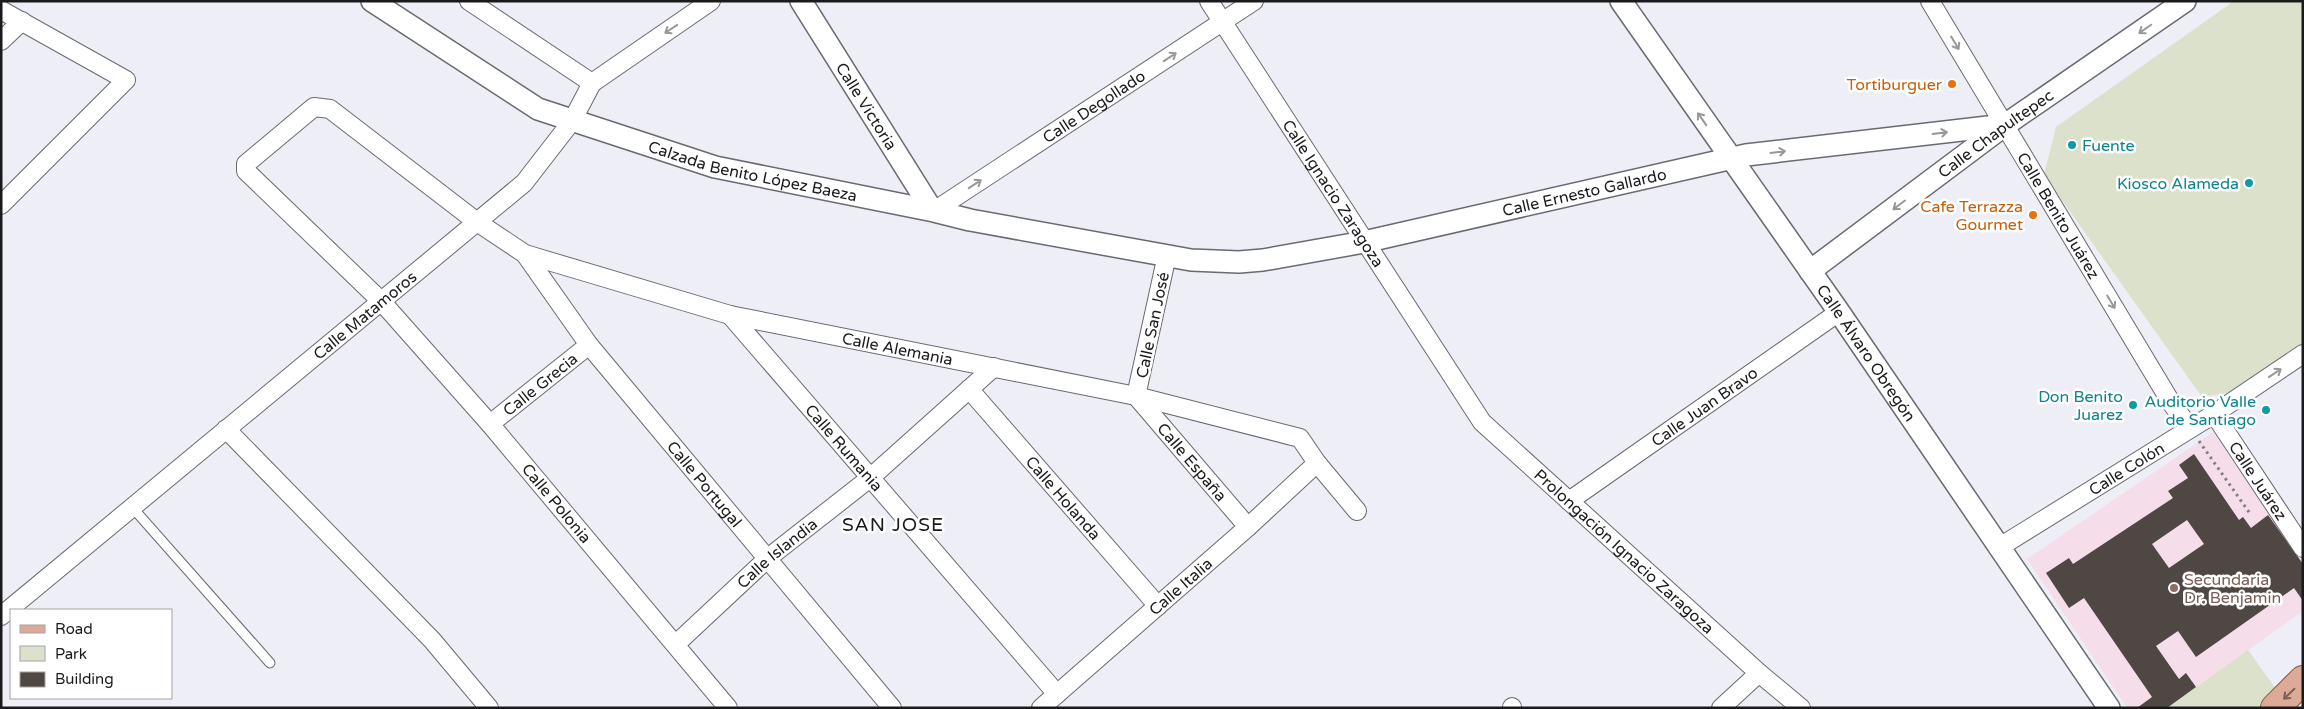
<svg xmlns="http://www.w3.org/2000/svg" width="2304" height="709" viewBox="0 0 2304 709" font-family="'Varela Round',sans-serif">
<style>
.education{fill:#f5deea}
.green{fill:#dbe1ca}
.building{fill:#4e4744;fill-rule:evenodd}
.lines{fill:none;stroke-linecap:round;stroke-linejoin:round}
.service-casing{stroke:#696a71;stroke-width:11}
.minor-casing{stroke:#696a71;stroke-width:20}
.tertiary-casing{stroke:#696a71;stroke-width:24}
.primary-casing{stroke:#88533f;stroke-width:30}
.path{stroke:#7f7f85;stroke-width:3;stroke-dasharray:2.5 4;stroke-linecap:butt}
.service{stroke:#fff;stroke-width:9}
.minor{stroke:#fff;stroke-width:18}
.tertiary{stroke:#fff;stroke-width:21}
.primary{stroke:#dcaa97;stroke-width:28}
.oneway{stroke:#989899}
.oneway2{stroke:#7b625a}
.food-dot{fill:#e8710a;stroke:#fff;stroke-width:2}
.culture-dot{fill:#0f9aa8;stroke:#fff;stroke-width:2}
.education-dot{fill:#8d6e63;stroke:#fff;stroke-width:2}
.labels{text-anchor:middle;stroke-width:5;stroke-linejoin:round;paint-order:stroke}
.food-label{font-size:16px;fill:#c56008;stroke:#fff;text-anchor:end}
.street-label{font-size:16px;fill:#1a1a1d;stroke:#fff}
.culture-label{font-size:16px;fill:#0d838f;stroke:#fff;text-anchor:end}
.education-label{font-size:16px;fill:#785e54;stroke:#fff;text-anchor:start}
.quarter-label{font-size:19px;letter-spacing:1px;fill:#1a1a1d;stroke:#fff}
</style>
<rect width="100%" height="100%" fill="#eeeef7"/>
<polygon class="education" points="2213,432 2303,564 2303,611 2167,708 2127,708 2027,559"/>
<g class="green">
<polygon points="2234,1 2303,1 2303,346 2239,391 2202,397 2044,175 2056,127"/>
<polygon points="2248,650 2281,696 2269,708 2167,708"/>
</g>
<path class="building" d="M2194,454L2239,520L2243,517L2251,528L2268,515L2303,564V601L2294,588L2196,657L2178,631L2156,646L2179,679L2186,673L2196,687L2167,708H2137L2152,697L2084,598L2069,608L2046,573L2069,558L2073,564L2173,498L2168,491L2188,478L2179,465ZM2187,520L2204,544L2169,568L2152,544Z"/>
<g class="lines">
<defs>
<polyline id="service" points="132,507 270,663"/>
<g id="minor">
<polyline points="469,1 592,83"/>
<path id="s1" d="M1209,1L1482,422L1759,673L1801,708"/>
<path id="s2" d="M1930,1L2172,404L2190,428"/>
<polyline points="1,10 126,80 1,205"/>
<polyline points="1,41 22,21"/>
<path id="s3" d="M934,211L1254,1"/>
<path id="s4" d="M525,254L589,345L892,708"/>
<path id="s5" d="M1167,255L1136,396L1248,527"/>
<path id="s6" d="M730,315L1057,694"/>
<path id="s7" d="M969,389L1158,606"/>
<path id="s8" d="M2214,414L2303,548"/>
<path id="s9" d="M490,424L589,345"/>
<polyline points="226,429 432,640 489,708"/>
<path id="s10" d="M1569,501L1839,312"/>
<path id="s11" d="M1998,548L2214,414L2303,354"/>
<path id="s12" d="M1,616L524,183L572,121L592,83L711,1"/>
<path id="s13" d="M676,644L768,558L870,478L994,367"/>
<path id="s14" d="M728,708L490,424L381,301L246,171V164L314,107L330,109L477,222L525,254L730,315L1136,396L1300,438L1317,463L1357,511"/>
<path id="s15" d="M1041,708L1248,527L1317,463"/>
<polyline points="1512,708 1512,707"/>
<polyline points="1721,708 1759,673"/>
</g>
<g id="tertiary">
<path id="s16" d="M372,1L538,109L715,167L934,211L970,220L1191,260L1239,262L1263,260L1364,242L1746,155L2005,125"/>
<path id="s17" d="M801,1L932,210"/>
<path id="s18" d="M1621,1L1839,312L2109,708"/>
<path id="s19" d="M1810,271L2005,125L2185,1"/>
</g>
<polyline id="primary" points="2275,708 2303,680"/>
</defs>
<use href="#service" class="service-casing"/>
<use href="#minor" class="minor-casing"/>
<use href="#tertiary" class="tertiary-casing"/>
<use href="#primary" class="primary-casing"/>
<polyline class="path" points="2199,441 2251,515"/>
<use href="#service" class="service"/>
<use href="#minor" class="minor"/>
<use href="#tertiary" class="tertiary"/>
<use href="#primary" class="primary"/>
</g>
<defs><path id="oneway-shaft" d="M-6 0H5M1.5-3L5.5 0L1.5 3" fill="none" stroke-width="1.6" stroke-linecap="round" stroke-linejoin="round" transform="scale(1.25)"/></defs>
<g class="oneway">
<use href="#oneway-shaft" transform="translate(671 29) rotate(146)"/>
<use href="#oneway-shaft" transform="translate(2145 29) rotate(145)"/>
<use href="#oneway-shaft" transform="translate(1955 43) rotate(59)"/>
<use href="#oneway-shaft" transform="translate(1170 57) rotate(-33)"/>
<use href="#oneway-shaft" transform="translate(1702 119) rotate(-125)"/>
<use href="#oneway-shaft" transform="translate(1940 133) rotate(-7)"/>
<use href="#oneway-shaft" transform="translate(1778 152) rotate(-7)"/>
<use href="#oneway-shaft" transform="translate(975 184) rotate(-33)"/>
<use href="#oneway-shaft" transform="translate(1899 205) rotate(143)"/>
<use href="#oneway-shaft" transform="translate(2111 302) rotate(59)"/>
<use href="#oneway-shaft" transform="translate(2275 373) rotate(-34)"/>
</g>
<use class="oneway2" href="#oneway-shaft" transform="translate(2289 694) rotate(136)"/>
<g class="food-dot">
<circle cx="1952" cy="84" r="5"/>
<circle cx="2033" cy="215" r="5"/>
</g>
<g class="culture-dot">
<circle cx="2072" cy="145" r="5"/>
<circle cx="2249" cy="183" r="5"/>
<circle cx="2133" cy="405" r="5"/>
<circle cx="2266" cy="410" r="5"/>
</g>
<circle class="education-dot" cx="2174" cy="588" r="5"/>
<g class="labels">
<g class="food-label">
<text x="1942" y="90">Tortiburguer</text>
<text x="2023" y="212">Cafe Terrazza<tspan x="2023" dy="18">Gourmet</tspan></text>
</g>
<g class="street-label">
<text dy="6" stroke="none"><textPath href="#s17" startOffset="124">Calle Victoria</textPath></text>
<text dy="6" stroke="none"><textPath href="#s3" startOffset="191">Calle Degollado</textPath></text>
<text dy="6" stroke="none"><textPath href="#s19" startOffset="231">Calle Chapultepec</textPath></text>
<text dy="6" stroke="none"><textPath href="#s16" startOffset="422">Calzada Benito López Baeza</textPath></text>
<text dy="6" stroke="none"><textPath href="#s16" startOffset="1270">Calle Ernesto Gallardo</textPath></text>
<text dy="6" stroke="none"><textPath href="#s1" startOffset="229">Calle Ignacio Zaragoza</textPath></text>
<text dy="6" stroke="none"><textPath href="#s2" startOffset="250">Calle Benito Juárez</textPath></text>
<text dy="6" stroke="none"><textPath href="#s12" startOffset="472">Calle Matamoros</textPath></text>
<text transform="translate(1152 325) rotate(-78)" y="6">Calle San José</text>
<text dy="6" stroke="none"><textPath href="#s14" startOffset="1462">Calle Alemania</textPath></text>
<text dy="6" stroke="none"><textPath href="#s18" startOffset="429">Calle Álvaro Obregón</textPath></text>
<text dy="6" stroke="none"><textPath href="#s9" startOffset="64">Calle Grecia</textPath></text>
<text dy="6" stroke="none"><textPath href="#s10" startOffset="165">Calle Juan Bravo</textPath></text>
<text dy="6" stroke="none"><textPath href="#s6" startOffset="175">Calle Rumania</textPath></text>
<text dy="6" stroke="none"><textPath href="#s5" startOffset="231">Calle España</textPath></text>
<text dy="6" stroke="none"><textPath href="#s11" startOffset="151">Calle Colón</textPath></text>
<text dy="6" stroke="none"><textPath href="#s8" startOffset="80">Calle Juárez</textPath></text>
<text dy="6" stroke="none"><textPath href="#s4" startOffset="292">Calle Portugal</textPath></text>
<text dy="6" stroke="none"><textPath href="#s7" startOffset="144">Calle Holanda</textPath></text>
<text transform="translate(557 503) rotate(50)" y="6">Calle Polonia</text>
<text dy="6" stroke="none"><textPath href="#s1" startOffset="694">Prolongación Ignacio Zaragoza</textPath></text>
<text dy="6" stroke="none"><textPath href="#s13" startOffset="136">Calle Islandia</textPath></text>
<text dy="6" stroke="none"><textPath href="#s15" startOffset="185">Calle Italia</textPath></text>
</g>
<g class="culture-label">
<text x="2082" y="151" text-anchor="start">Fuente</text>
<text x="2239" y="189">Kiosco Alameda</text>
<text x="2123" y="402">Don Benito<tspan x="2123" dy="18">Juarez</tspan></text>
<text x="2256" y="407">Auditorio Valle<tspan x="2256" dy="18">de Santiago</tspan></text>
</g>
<g class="education-label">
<text x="2184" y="585">Secundaria<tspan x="2184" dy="18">Dr. Benjamin</tspan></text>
</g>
<g class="quarter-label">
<text x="893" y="531">SAN JOSE</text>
</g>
</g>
<rect width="2304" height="709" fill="none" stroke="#1a1a1d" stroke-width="5"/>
<rect x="10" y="609" width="162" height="90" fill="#ffffff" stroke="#a3a3a5"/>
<rect x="20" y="625" width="25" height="8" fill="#dcaa97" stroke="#a3a3a5"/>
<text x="55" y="634" font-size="15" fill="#1a1a1d">Road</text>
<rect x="20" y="646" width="25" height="15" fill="#dbe1ca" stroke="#a3a3a5"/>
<text x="55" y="659" font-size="15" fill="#1a1a1d">Park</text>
<rect x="20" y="672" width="25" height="15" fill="#4e4744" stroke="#a3a3a5"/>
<text x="55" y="684" font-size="15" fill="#1a1a1d">Building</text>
</svg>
